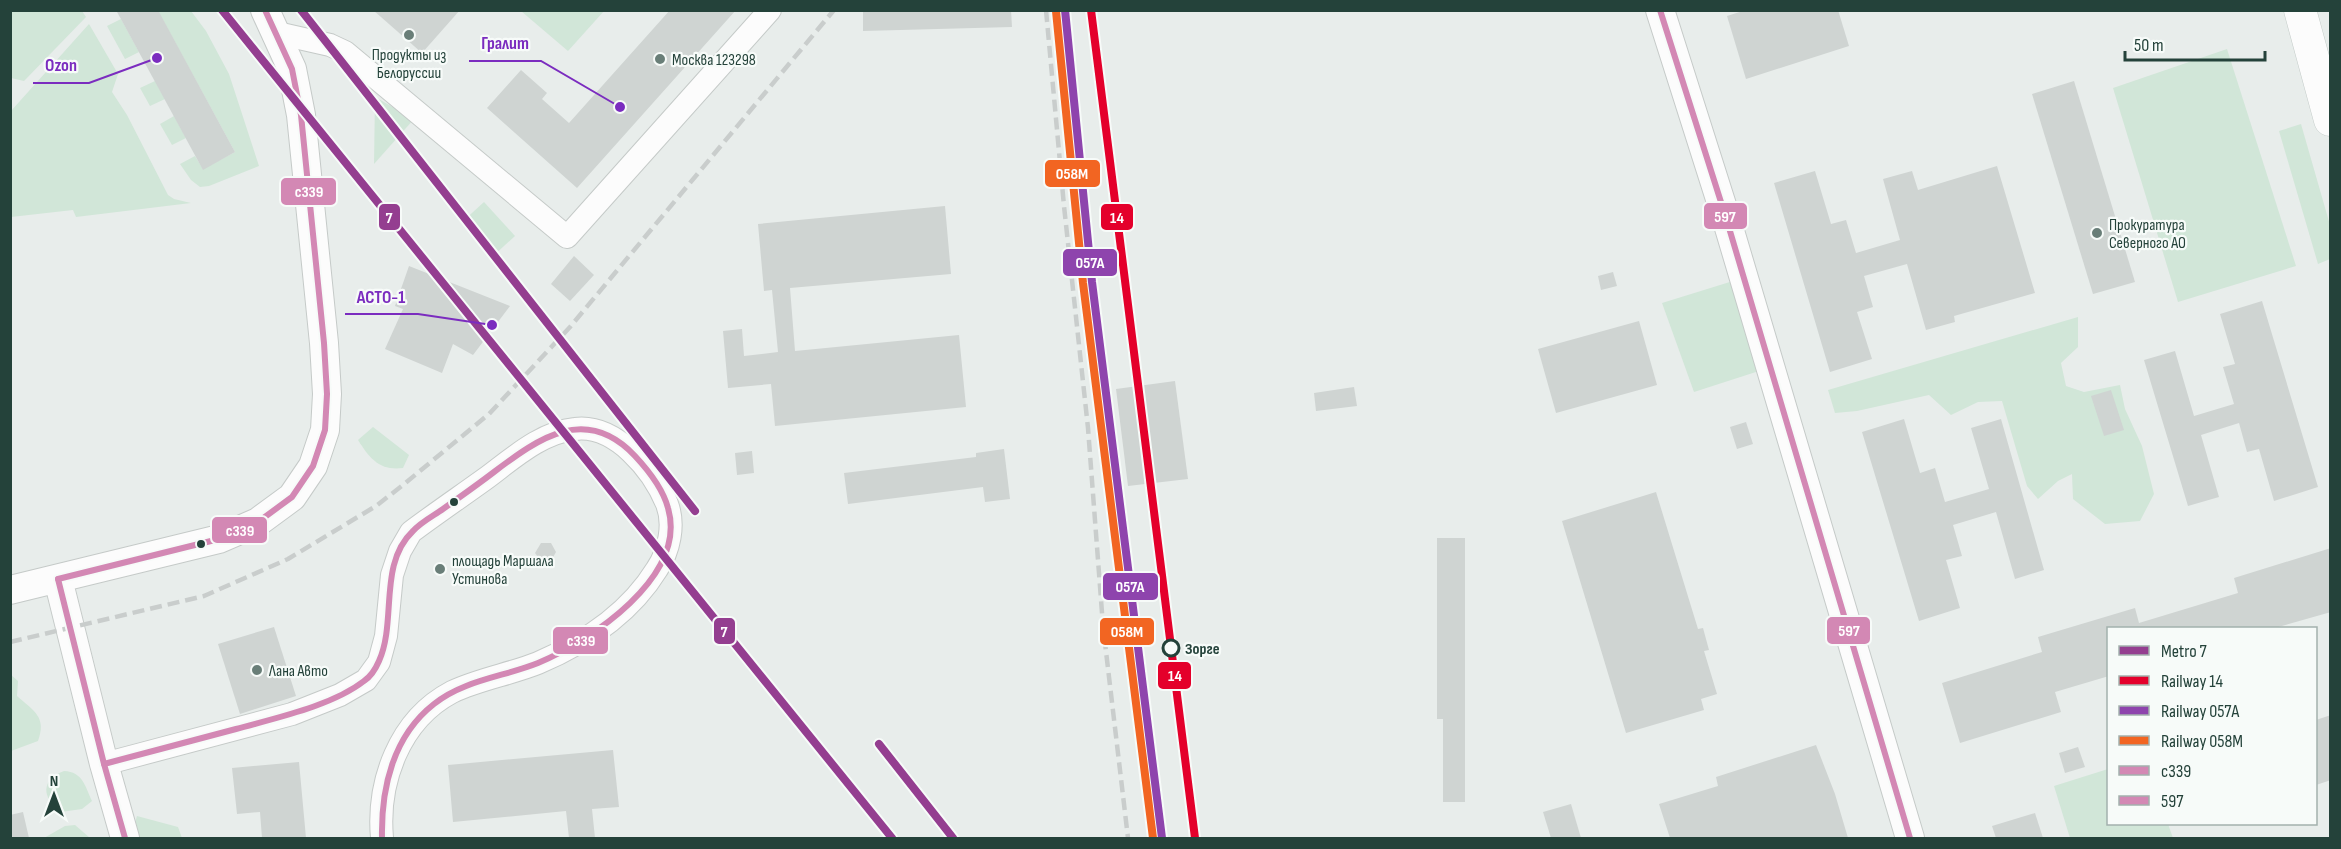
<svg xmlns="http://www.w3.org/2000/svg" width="2341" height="849" viewBox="0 0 2341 849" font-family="'Sofia Sans Condensed',sans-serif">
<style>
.green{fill:#d1e6d8}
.building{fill:#cfd4d2}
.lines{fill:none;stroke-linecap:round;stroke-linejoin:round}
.minor-casing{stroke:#c5cac8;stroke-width:24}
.tertiary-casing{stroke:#c5cac8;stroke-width:30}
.secondary-casing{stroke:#c3cbc8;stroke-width:33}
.minor{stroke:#fcfcfc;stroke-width:22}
.tertiary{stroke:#fcfcfc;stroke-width:28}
.secondary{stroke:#fcfcfc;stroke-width:32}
.rail{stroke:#c9cdcc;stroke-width:4.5;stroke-dasharray:12 6;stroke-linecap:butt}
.bus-1-casing{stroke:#f7fbf9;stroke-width:10}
.bus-2-casing{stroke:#f7fbf9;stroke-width:10}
.bus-1{stroke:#d388b4;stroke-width:6}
.bus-2{stroke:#d388b4;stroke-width:6}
.rail-1-casing{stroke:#f7fbf9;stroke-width:12}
.rail-2-casing{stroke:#f7fbf9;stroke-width:12}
.rail-3-casing{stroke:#f7fbf9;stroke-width:12}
.rail-1{stroke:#e4002b;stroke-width:8}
.rail-2{stroke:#8e44ad;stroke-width:8}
.rail-3{stroke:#f26522;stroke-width:8}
.metro-1-casing{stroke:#f7fbf9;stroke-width:12}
.metro-1{stroke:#943e90;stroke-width:8}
.poi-dot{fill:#697e78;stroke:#f7fbf9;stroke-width:2}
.bus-dot{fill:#24423a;stroke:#f7fbf9;stroke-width:2}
.stop-dot{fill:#f7fbf9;stroke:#24423a;stroke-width:3}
.labels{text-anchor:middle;stroke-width:4.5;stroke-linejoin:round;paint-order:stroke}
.poi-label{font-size:16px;fill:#24423a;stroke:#f7fbf9;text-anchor:start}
.stop-label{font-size:16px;font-weight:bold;fill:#24423a;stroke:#f7fbf9;text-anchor:start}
.leader{fill:none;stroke:#7b2cbf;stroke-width:2}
.callout-dot{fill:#7b2cbf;stroke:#f7fbf9;stroke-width:2}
.callout-label{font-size:18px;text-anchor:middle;font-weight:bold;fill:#7b2cbf;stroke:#f7fbf9;stroke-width:4.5;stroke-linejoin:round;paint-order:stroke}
.line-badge{stroke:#f7fbf9;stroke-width:2}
.badge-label{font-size:16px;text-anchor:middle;font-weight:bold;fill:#fff}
</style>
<rect width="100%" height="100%" fill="#e8edeb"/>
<g class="green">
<polygon points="11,10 82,11 86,17 24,81 11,78"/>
<polygon points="158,11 191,11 206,31 229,74 259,166 209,186 200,187 191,180 180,164 195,156 203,169 235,152"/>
<polygon points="521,11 604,11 568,51"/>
<polygon points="121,19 139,52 125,59 107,26"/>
<polygon points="89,24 118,74 112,92 127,115 168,195 174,199 191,203 76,217 73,210 11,217 11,111"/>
<polygon points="2227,49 2296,266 2178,302 2113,88"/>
<polygon points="155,81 165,99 150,106 140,88"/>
<polygon points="375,97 414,119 374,164"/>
<polygon points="174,116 186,138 172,145 160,124"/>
<polygon points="2301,124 2330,225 2330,259 2318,264 2279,131"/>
<polygon points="484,202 515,236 492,257 461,223"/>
<polygon points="1733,281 1759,371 1694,392 1662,303"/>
<polygon points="2078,317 2078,347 2061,363 2066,386 2084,392 2120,385 2125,409 2142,446 2154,494 2140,521 2105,524 2073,499 2072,474 2058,481 2038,499 2027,486 2002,401 1978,402 1951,415 1929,395 1857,411 1835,413 1828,390"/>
<path d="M373,427L409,455L403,468C380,471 370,459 358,440Z"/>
<path d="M11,675L18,681L17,696C34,711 47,717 38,741L11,751Z"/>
<polygon points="2108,769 2108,824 2168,824 2173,838 2070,838 2054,786"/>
<path d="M64,771C83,772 85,786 92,801L82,809L61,812C42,798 40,780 64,771Z"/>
<polygon points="137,816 178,827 182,838 137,838 134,826"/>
<polygon points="75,825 90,838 44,838 65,826"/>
</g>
<g class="building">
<polygon points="116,10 158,10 235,152 203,170"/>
<polygon points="373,10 460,10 422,53"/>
<polygon points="670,10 736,10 577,188 487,108 521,70 547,93 542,99 569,123"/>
<polygon points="863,10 1011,10 1012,27 863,31"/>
<polygon points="1746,10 1838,10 1849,46 1746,79 1727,16"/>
<polygon points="2074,81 2135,282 2093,294 2032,94"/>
<polygon points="1997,166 2035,293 1954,316 1955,322 1926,330 1907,264 1864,276 1873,307 1857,312 1872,359 1830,372 1774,183 1815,171 1831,224 1846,220 1856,253 1900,240 1883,179 1912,171 1918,190"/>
<polygon points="945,206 951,274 790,288 795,351 959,335 966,407 775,426 771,384 728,388 723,331 742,329 744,356 778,352 772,290 764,291 758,224"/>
<polygon points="574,256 594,275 570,301 551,284"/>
<polygon points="409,266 510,306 473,355 453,344 442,373 385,349 403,309 395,306"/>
<polygon points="1613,272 1617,286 1601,290 1598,276"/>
<polygon points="2262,301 2318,487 2274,501 2259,449 2247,452 2239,423 2201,435 2219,497 2188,506 2144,360 2175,351 2194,416 2234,404 2223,367 2235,364 2220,314"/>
<polygon points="1639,321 1657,385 1556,413 1538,349"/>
<polygon points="1175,381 1188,479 1128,486 1116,389"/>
<polygon points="1354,387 1357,406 1316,411 1314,393"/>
<polygon points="2111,390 2124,430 2104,436 2091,396"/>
<polygon points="1904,419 1920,473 1935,468 1945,502 1989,489 1971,428 2001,419 2044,570 2015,579 1996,512 1953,525 1962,556 1946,560 1960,608 1919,621 1862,432"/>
<polygon points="1746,422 1753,444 1737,449 1730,427"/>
<polygon points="1004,449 1010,499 985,502 983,487 848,504 844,473 976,457 976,453"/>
<polygon points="752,451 754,473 737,475 735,453"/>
<polygon points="1656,492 1698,629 1703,628 1709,650 1704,651 1717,694 1701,699 1704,710 1626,733 1562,521"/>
<polygon points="1437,538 1465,538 1465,802 1443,802 1443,719 1437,719"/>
<polygon points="541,543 551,543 556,552 551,561 541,561 535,553"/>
<polygon points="2331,548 2331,612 2275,628 2109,628 2109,676 2055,692 2061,712 1960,743 1942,683 2042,652 2038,637 2135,608 2139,623 2238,593 2234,578"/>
<polygon points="274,627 296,696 240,714 218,644"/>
<polygon points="2331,715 2331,780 2316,785 2316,720"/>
<polygon points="1816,745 1835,794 1848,838 1670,838 1659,804 1718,786 1716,777"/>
<polygon points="2078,747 2085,767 2065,773 2059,753"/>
<polygon points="613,750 619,807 592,809 595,838 569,838 566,811 453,822 448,765"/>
<polygon points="299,762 306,838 262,838 260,812 237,814 232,768"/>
<polygon points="1571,804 1581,838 1551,838 1543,812"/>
<polygon points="23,812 29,838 10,838 10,815"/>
<polygon points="2035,813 2043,838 1996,838 1992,826"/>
</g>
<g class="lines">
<defs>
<g id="minor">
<polyline points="277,33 330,45 345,52 567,237 770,10"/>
<path d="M104,764L292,714L340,695L366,680L379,662L386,636L392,575L400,551L411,532C435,514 460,497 485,479C511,460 541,432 575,429C616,424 653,470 667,504C675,525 669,551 657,569C630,613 585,643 538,663C511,674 479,679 452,692C399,720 377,782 382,838"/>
</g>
<g id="tertiary">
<polyline points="1660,10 1727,221 1910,838"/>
<polyline points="58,579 104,764 125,838"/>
<polyline points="10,590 219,539 258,522 292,497 313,466 325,430 327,394 324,343 301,115 292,69 265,10"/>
</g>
<polyline id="secondary" points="2300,10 2330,120"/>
</defs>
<use href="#minor" class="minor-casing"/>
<use href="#tertiary" class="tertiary-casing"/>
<use href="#secondary" class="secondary-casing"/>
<use href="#minor" class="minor"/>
<use href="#tertiary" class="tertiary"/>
<use href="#secondary" class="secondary"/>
<g class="rail">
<polyline points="1046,10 1064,206 1088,428 1103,626 1128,838"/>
<polyline points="10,642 204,596 288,559 376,506 403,485 489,414 570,327 834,10"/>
</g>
<defs>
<g id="bus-1">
<polyline points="58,579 219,539 258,522 292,497 313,466 325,430 327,394 324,343 301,115 292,69 265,10"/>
<polyline points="58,579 104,764 125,838"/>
<path d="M104,764C148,752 192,741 236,729C275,718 332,706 364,681C370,677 376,668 379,661C397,621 378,564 413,531C421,522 433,516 443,509C460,497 477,485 494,472C539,438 586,404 635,456C649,471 663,489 668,508C688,577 590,641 538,663C503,677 464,680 434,704C393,736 381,788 382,838"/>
</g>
<polyline id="bus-2" points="1660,10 1727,221 1910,838"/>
</defs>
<use href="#bus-1" class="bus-1-casing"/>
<use href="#bus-2" class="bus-2-casing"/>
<use href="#bus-1" class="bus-1"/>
<use href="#bus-2" class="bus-2"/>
<defs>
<polyline id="rail-1" points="1091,10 1195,838"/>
<polyline id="rail-2" points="1065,10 1092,282 1162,838"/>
<polyline id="rail-3" points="1056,11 1083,283 1153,838"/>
</defs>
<use href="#rail-1" class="rail-1-casing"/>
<use href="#rail-2" class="rail-2-casing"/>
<use href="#rail-3" class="rail-3-casing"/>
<use href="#rail-1" class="rail-1"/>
<use href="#rail-2" class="rail-2"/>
<use href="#rail-3" class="rail-3"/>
<defs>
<g id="metro-1">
<polyline points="222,10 892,838"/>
<polyline points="301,10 695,511"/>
<polyline points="879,744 953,838"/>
</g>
</defs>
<use href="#metro-1" class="metro-1-casing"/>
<use href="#metro-1" class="metro-1"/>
</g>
<g class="poi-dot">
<circle cx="409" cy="35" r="6"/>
<circle cx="660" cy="59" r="6"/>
<circle cx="2097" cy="233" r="6"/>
<circle cx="440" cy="569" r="6"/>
<circle cx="257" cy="670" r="6"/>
</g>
<g class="bus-dot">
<circle cx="454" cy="502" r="5"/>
<circle cx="201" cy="544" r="5"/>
</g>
<circle class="stop-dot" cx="1171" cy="648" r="8"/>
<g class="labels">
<g class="poi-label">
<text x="409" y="60" text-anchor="middle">Продукты из<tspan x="409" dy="18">Белоруссии</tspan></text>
<text x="672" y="65">Москва 123298</text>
<text x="2109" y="230">Прокуратура<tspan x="2109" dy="18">Северного АО</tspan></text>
<text x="452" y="566">площадь Маршала<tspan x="452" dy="18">Устинова</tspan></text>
<text x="269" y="676">Лана Авто</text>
</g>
<g class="stop-label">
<text x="1185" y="654">Зорге</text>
</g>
</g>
<path class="leader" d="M620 107L541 61H469M157 58L89 83H33M492 325L418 314H345"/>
<g class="callout-dot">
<circle cx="620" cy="107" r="6"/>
<circle cx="157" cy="58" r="6"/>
<circle cx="492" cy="325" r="6"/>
</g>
<g class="callout-label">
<text x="505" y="49">Гралит</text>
<text x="61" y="71">Ozon</text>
<text x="381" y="303">АСТО-1</text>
</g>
<g class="line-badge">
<rect x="1044" y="159" width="57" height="29" rx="6" fill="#f26522"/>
<rect x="280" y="177" width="57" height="29" rx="6" fill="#d388b4"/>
<rect x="1703" y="202" width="45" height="28" rx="6" fill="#d388b4"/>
<rect x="378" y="203" width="23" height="28" rx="6" fill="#943e90"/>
<rect x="1100" y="203" width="34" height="28" rx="6" fill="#e4002b"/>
<rect x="1062" y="248" width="56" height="29" rx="6" fill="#8e44ad"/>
<rect x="211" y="516" width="57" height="28" rx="6" fill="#d388b4"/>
<rect x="1102" y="572" width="57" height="29" rx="6" fill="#8e44ad"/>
<rect x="1826" y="616" width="45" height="29" rx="6" fill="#d388b4"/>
<rect x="713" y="617" width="23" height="28" rx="6" fill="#943e90"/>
<rect x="1099" y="617" width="56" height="29" rx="6" fill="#f26522"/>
<rect x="552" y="626" width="57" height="29" rx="6" fill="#d388b4"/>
<rect x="1157" y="661" width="35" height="29" rx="6" fill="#e4002b"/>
</g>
<g class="badge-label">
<text x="1072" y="179">058М</text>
<text x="309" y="197">с339</text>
<text x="1725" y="222">597</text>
<text x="389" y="223">7</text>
<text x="1117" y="223">14</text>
<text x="1090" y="268">057А</text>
<text x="240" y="536">с339</text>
<text x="1130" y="592">057А</text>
<text x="1849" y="636">597</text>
<text x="724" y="637">7</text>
<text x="1127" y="637">058М</text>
<text x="581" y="646">с339</text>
<text x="1175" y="681">14</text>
</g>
<rect width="2341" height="849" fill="none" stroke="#24423a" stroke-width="24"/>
<rect x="2107" y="627" width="210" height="198" fill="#f7fbf9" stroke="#a3b1ad" stroke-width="1.5"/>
<rect x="2119" y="646" width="30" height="9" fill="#943e90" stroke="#a3b1ad" stroke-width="1.5"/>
<text x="2161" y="657" font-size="18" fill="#24423a">Metro 7</text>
<rect x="2119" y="676" width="30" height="9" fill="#e4002b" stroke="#a3b1ad" stroke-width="1.5"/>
<text x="2161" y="687" font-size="18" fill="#24423a">Railway 14</text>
<rect x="2119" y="706" width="30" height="9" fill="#8e44ad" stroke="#a3b1ad" stroke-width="1.5"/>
<text x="2161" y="717" font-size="18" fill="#24423a">Railway 057А</text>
<rect x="2119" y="736" width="30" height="9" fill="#f26522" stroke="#a3b1ad" stroke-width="1.5"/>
<text x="2161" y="747" font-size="18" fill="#24423a">Railway 058М</text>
<rect x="2119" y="766" width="30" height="9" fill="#d388b4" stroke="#a3b1ad" stroke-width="1.5"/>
<text x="2161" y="777" font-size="18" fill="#24423a">с339</text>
<rect x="2119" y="796" width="30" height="9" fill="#d388b4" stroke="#a3b1ad" stroke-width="1.5"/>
<text x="2161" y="807" font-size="18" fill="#24423a">597</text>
<g transform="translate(54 795)" stroke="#f7fbf9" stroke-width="4.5" paint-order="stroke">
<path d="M0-4.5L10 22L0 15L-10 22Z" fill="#24423a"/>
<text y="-9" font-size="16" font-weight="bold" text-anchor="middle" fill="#24423a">N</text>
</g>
<path d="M2125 51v9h140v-9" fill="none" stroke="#24423a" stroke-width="3"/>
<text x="2134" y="51" font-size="18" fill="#24423a" stroke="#f7fbf9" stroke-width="4.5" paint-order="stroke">50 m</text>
</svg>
